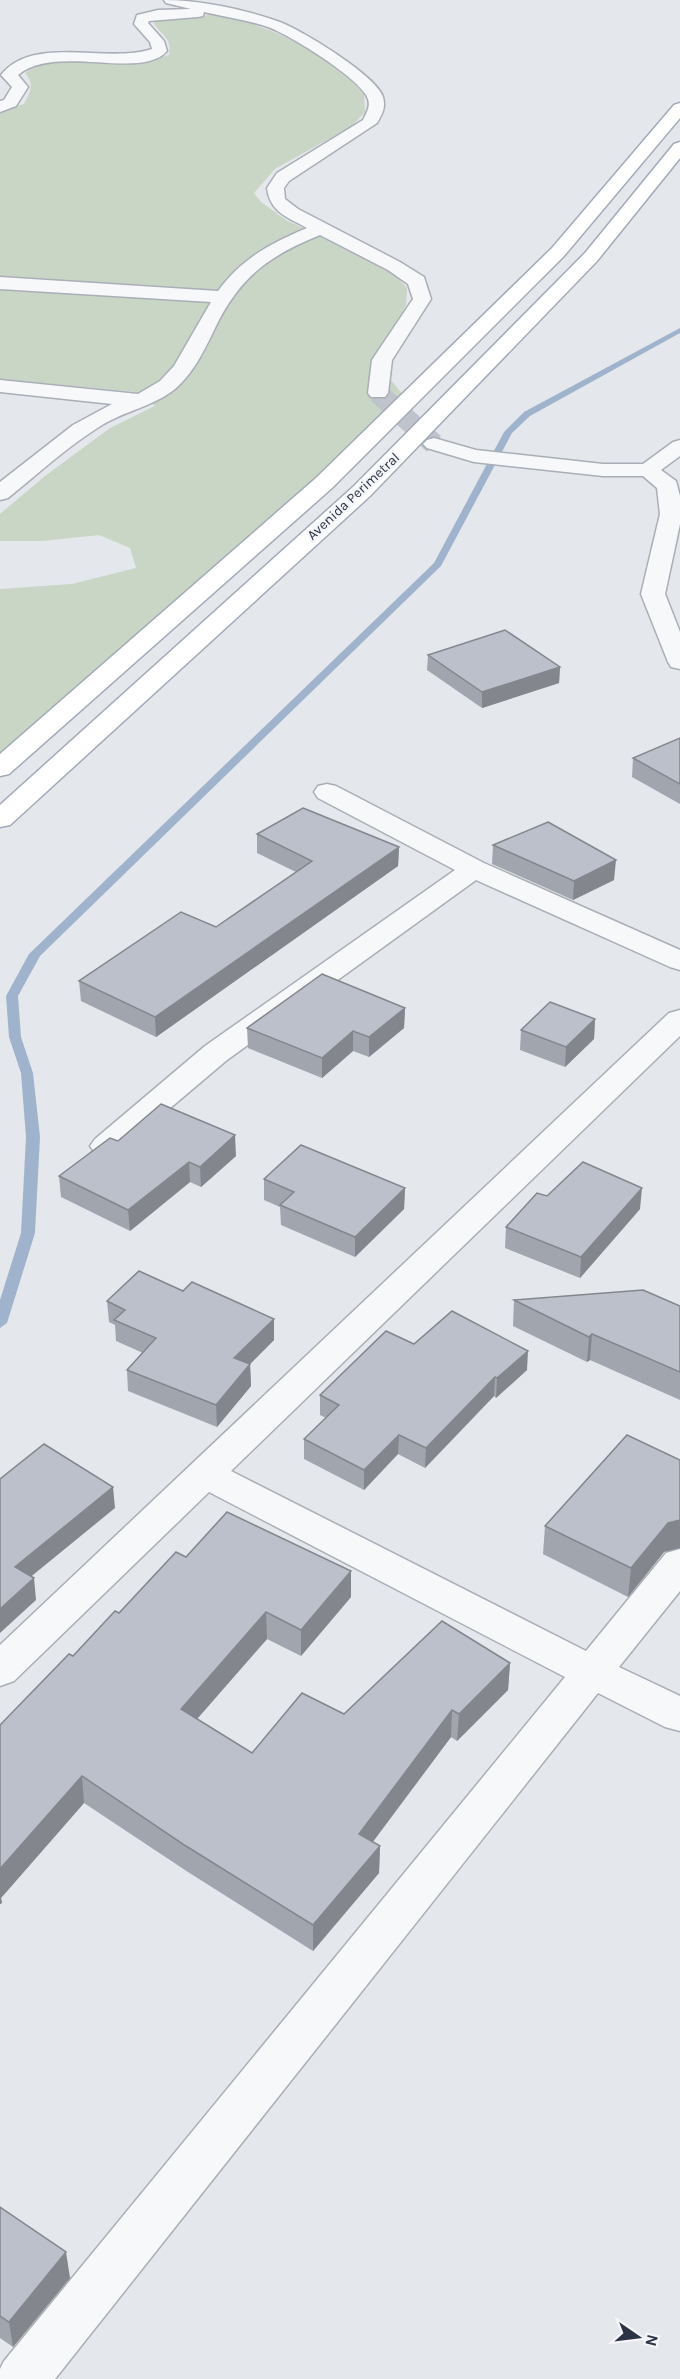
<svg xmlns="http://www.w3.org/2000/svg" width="680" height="2379" viewBox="0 0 680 2379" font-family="Karla,sans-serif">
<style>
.green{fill:#c9d6c5}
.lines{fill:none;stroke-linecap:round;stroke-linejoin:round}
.stream{fill:#9fb4cc;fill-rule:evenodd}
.minor-tunnel{stroke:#bfc3cb;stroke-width:21;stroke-dasharray:21 10;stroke-linecap:butt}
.minor-casing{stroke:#a9aeb7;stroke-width:3}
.major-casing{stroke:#a3abb8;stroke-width:3}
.minor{fill:#f7f8fa;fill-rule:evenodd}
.major{fill:#fff;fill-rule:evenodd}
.wall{fill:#a1a5ae}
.shaded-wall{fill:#83868d}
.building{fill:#bbc0ca;stroke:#83868d;stroke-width:1.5}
.labels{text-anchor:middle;stroke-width:5;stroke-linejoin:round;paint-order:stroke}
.far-street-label{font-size:14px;fill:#2b3445;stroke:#f4f6f9}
</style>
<rect width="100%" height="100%" fill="#e4e7ec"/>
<path class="green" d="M214,15C270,24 327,52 364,94L365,112L352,126L275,169L254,193L261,202L286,220L368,259L394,274L407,288L406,305L395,328L386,374L407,400L0,772V589L72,584L136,568L130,548L99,535L42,541H0V514L45,476L110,428L155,406L136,392L0,379V111L24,104C30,92 35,84 25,73L43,62L61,60L139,62L169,55C173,34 157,35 153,20L167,16Z"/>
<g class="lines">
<polygon class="stream" points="680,328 680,333 530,416 512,433 441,566 40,956 18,996 21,1037 33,1073 40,1137 35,1233 7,1323 0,1328 0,1300 21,1233 26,1137 21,1073 9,1037 6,996 29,954 434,563 504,432 524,412"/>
<polyline class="minor-tunnel" points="378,393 434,444"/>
<defs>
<g id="minor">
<path d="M164,0C199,0 243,9 277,21C299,28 377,76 383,97C386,108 382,114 377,123L289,181L284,188L285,199L298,209L400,262L424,277L431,299L392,360L388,393L385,397H371L368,393L372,360L413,299L408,284L388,270L320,235C273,254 243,274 219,320C207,344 196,371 175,389C154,406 125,411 102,425C68,446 39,473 8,498L0,500V482L73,425L112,404L0,392V380L138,394L160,381L174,366L211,302L0,289V277L218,291C241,259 271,243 307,228C287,217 270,212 267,188L277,173L363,120C367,112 372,104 366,95C354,75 290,35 268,27C248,20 225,17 204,12L203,16L198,17L149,21L148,23L164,41L167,51C141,81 55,43 18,75L28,87L16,106L0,112V101L4,100L12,87L1,75C33,34 108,64 152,49L150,42L134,24L137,15L158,10L191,9L166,3Z"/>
<polygon points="434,438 476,450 603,464 643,464 673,442 680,440 680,456 661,470 676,481 680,496 680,524 665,594 680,632 680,669 671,667 668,662 641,594 660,514 657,488 643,476 603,476 474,462 427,448 423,444 427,440"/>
<polygon points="327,784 336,786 484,863 680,950 680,970 670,967 476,880 227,1060 117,1153 106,1156 95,1153 90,1146 95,1139 205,1046 455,870 318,798 314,792 318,786"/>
<polygon points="680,1010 680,1036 231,1471 586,1651 666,1553 680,1549 680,1591 619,1667 680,1696 680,1731 665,1727 598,1693 55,2379 0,2379 0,2369 4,2361 565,1677 209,1492 14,1681 0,1686 0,1645 669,1013"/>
</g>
<g id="major">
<polygon points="680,103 680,118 564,256 332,488 9,774 0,776 0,754 316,478 552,248 674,105"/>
<polygon points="680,142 680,158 597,261 370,496 10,825 0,827 0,805 354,486 585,253 674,144"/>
</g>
</defs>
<use href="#minor" class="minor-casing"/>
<use href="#major" class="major-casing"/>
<use href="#minor" class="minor"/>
<use href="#major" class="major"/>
</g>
<g class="wall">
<polygon points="428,655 560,667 559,683 482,708 427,670"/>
<polygon points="680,738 680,804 632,777 633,758"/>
<polygon points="257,834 399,847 398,866 156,1037 81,1001 79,981 216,927 296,872 257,853"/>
<polygon points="493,845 614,880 573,900 492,864"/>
<polygon points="405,1008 404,1028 369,1057 353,1051 322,1078 248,1048 247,1028"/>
<polygon points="595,1019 594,1039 565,1067 520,1050 521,1030"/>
<polygon points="118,1141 236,1156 201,1187 190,1182 130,1231 61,1197 59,1176"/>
<polygon points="264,1179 405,1188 404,1209 355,1257 281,1225 280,1207 264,1200"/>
<polygon points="547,1196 640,1209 580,1278 505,1248 506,1227"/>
<polygon points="514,1300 680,1306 680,1400 590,1360 587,1362 513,1326"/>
<polygon points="107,1301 274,1319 274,1340 250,1364 251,1386 217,1427 128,1391 127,1370 143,1353 116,1341 115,1325 109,1322"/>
<polygon points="414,1344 527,1370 496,1398 494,1396 425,1468 398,1454 364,1490 304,1459 304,1439 326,1418 320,1415 320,1395"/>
<polygon points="545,1526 664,1552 628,1597 543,1554"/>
<polygon points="186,1557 351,1597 301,1656 267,1639 197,1719 252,1753 344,1714 510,1663 508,1690 457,1741 451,1737 373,1842 380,1846 379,1873 313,1951 188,1872 84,1803 1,1898 2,1903 0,1904 0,1725 119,1613"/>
<polygon points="0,2207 70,2278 13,2347 0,2338"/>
</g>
<g class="shaded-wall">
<polygon points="560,667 559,683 482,708 482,692"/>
<polygon points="399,847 398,866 156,1037 155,1017"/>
<polygon points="616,860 614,880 573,900 574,881"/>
<polygon points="405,1008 404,1028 369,1057 369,1037"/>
<polygon points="595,1019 594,1039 565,1067 566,1047"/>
<polygon points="353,1031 353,1051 322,1078 322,1058"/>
<polygon points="235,1135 236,1156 201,1187 200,1167"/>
<polygon points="189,1162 190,1182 130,1231 128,1210"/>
<polygon points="405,1188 404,1209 355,1257 355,1237"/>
<polygon points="642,1188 640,1209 580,1278 581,1257"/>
<polygon points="274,1319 274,1340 235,1379 234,1358"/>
<polygon points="592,1334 590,1360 587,1362 589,1337"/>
<polygon points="528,1351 527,1370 496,1398 497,1378"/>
<polygon points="250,1364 251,1386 217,1427 216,1405"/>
<polygon points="495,1377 494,1396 425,1468 426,1448"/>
<polygon points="399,1435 398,1454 364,1490 364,1470"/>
<polygon points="113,1487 115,1508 17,1588 15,1567"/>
<polygon points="680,1520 680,1548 664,1552 628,1597 631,1568 668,1523"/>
<polygon points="351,1571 351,1597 301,1656 301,1630"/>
<polygon points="34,1578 36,1600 0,1633 0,1609"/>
<polygon points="266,1612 267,1639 183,1735 181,1709"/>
<polygon points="510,1663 508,1690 457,1741 459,1714"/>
<polygon points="452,1710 451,1737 359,1860 359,1834"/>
<polygon points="82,1776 84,1803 1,1898 2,1903 0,1904 0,1869"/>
<polygon points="380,1846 379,1873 313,1951 313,1925"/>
<polygon points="66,2252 70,2278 13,2347 9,2322"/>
</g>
<g class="building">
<polygon points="505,630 560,667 482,692 428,655"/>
<polygon points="680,738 680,784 633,758"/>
<polygon points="303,808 399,847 155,1017 79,981 181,912 216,927 312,861 257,834"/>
<polygon points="548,822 616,860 574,881 493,845"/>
<polygon points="322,974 405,1008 369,1037 353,1031 322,1058 247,1028"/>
<polygon points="550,1002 595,1019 566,1047 521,1030"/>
<polygon points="161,1104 235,1135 200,1167 189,1162 128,1210 59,1176 110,1138 118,1141"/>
<polygon points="301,1145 405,1188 355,1237 280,1205 294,1192 264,1179"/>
<polygon points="583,1162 642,1188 581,1257 506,1227 537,1193 547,1196"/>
<polygon points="139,1271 183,1291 192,1282 274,1319 234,1358 250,1364 216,1405 127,1370 156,1338 114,1320 125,1310 107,1301"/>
<polygon points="643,1290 680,1306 680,1372 592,1334 589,1337 514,1300"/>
<polygon points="452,1311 528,1351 497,1378 495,1377 426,1448 399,1435 364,1470 304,1439 339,1405 320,1395 386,1331 414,1344"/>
<polygon points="627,1435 680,1460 680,1520 668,1523 631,1568 545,1526"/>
<polygon points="44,1444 113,1487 15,1567 34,1578 0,1609 0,1479"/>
<polygon points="227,1512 351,1571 301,1630 266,1612 181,1709 252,1753 302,1693 344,1714 442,1621 510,1663 459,1714 452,1710 359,1834 380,1846 313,1925 186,1846 82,1776 0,1869 0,1725 69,1654 73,1656 115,1611 119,1613 176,1552 186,1557"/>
<polygon points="0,2207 66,2252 9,2322 0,2316"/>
</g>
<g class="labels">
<g class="far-street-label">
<text transform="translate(353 496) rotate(-43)" y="5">Avenida Perimetral</text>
</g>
</g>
<g transform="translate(638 2337) rotate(104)" stroke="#f4f6f9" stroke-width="4.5" paint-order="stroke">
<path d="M0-4.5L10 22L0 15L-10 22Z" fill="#2b3445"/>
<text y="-9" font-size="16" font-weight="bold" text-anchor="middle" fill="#2b3445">N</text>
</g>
</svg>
